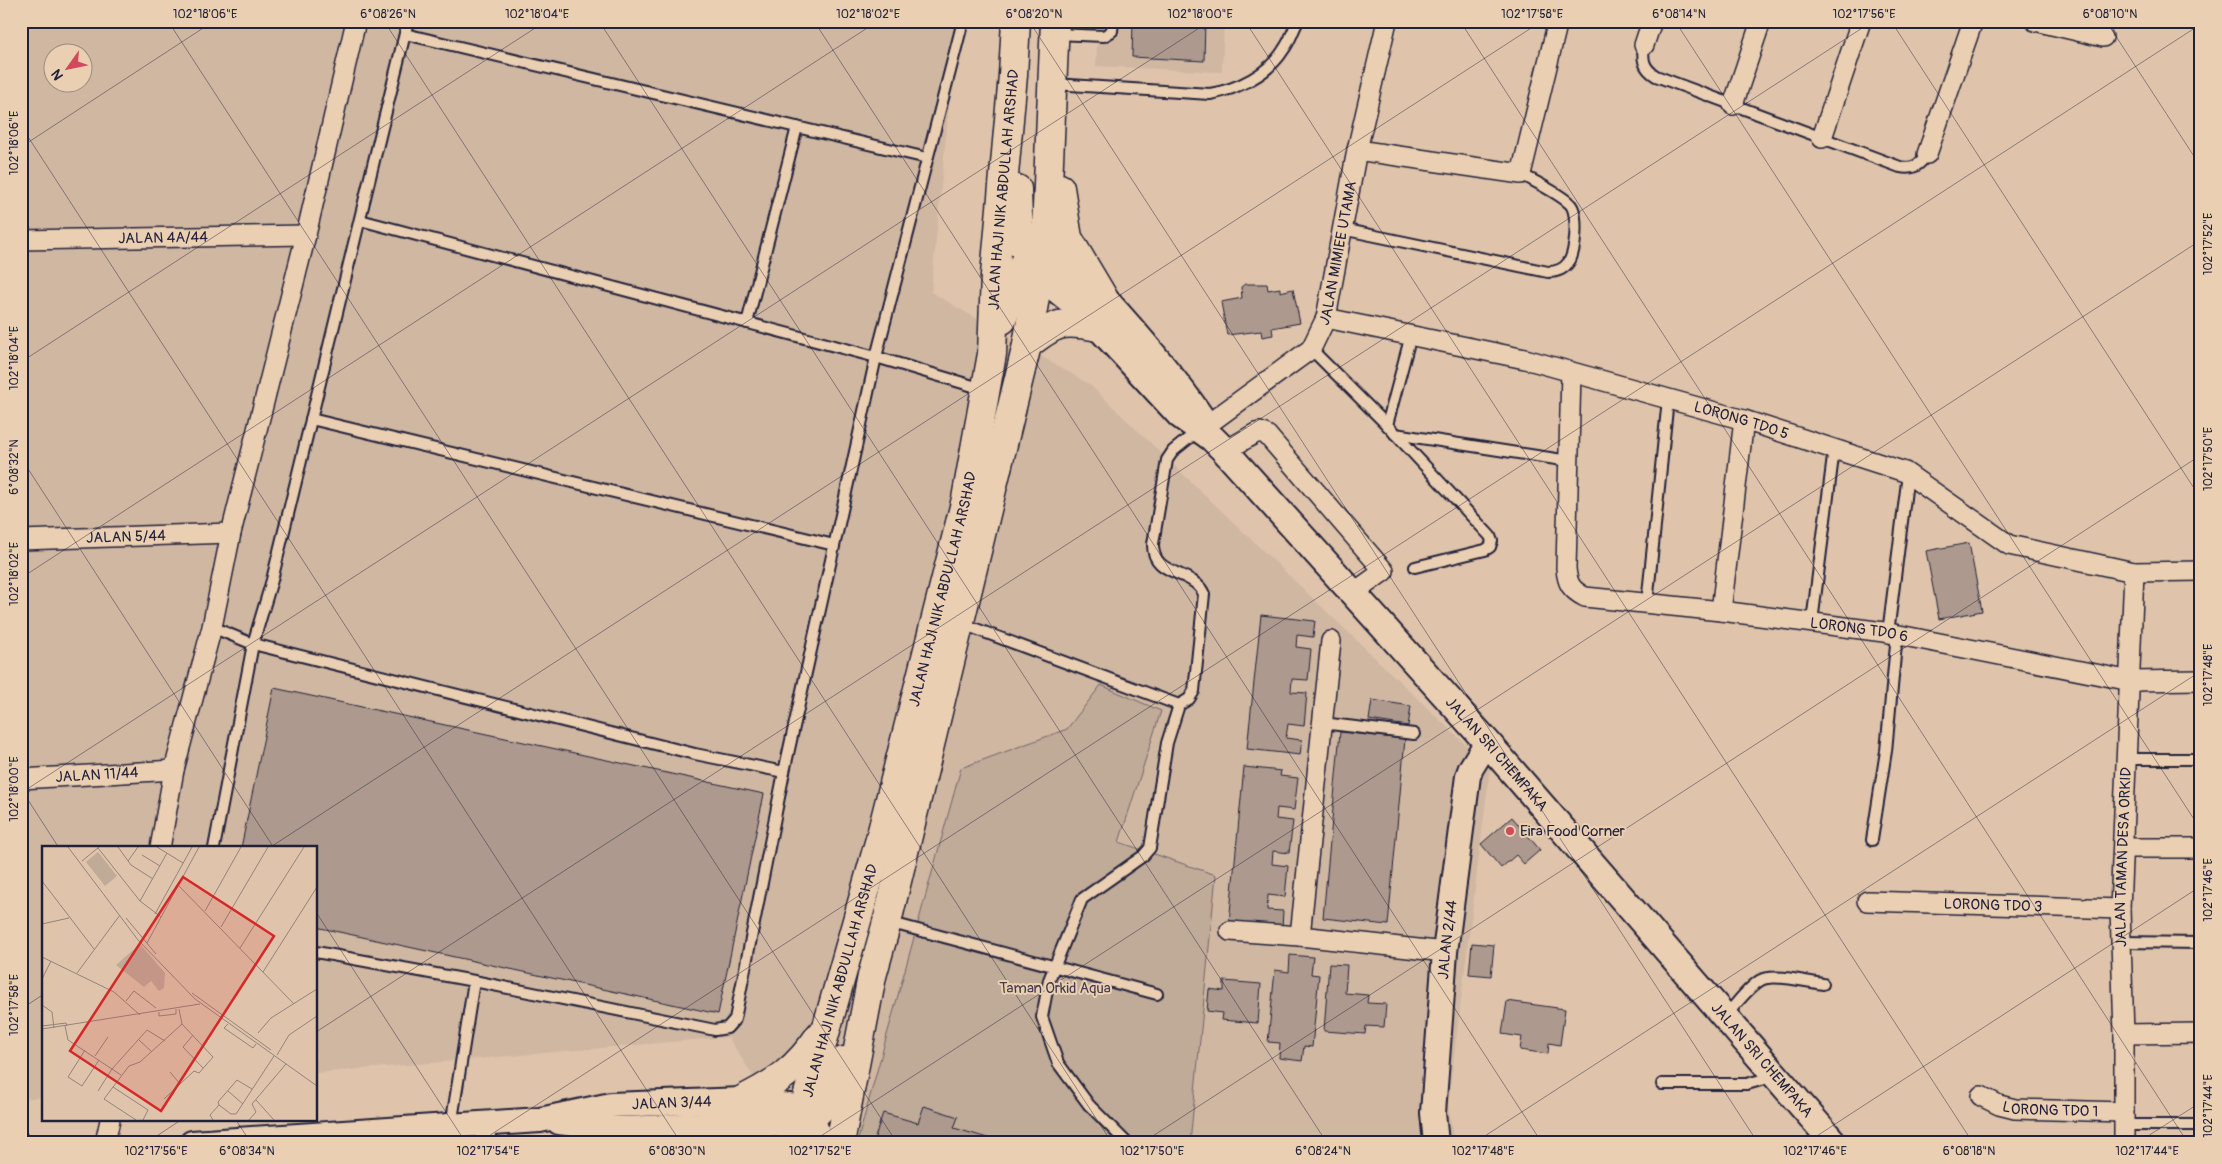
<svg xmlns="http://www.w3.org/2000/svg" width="2222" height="1164" viewBox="0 0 2222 1164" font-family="Pangolin,sans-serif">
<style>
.built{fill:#d0b7a2;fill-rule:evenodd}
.green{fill:#c0aa98;stroke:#71666a}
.building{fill:#ad998d;stroke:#22223b}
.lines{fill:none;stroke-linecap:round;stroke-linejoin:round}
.service-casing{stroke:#22223b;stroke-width:14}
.minor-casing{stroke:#22223b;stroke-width:22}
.tertiary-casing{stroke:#22223b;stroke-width:28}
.secondary-casing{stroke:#22223b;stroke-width:30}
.primary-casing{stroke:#22223b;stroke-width:31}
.service{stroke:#ebcfb2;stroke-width:10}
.minor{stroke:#ebcfb2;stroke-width:19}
.tertiary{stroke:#ebcfb2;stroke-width:24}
.secondary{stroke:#ebcfb2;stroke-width:26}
.primary{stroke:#ebcfb2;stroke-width:28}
.ticks{fill:none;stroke:#22223b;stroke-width:1;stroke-opacity:0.45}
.poi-dot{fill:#d1495b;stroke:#ebcfb2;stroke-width:2}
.labels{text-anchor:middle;stroke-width:4;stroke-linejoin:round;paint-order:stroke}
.street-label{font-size:15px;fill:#22223b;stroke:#ebcfb2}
.poi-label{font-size:15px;fill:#22223b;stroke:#ebcfb2;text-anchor:start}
.park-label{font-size:15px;fill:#423d4e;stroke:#ebcfb2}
.inset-road{fill:none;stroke:#93837e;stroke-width:1}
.view{fill:#d62828;fill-opacity:0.15;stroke:#d62828;stroke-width:2.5}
.inset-edge{fill:none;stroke:#22223b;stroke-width:2.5}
.neatline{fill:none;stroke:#22223b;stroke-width:2}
.ticks-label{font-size:12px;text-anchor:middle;fill:#22223b}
</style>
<rect width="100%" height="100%" fill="#dfc4ab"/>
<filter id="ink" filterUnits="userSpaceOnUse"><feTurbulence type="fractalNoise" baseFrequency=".02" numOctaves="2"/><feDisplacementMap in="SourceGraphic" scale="10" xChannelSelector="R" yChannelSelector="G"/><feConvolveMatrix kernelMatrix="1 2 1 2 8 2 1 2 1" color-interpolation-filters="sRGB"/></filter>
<g filter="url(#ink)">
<g class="built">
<path d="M21,21H957L931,292L1089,384L1490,768L1448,1105L1454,1143H796L728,1037L316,1073V848H44V1097L21,1099ZM52,52H82V82H52Z"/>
<polygon points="1098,21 1224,21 1222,72 1096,66"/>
</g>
<polygon class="green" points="1101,685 1161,711 1119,842 1216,875 1190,1143 857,1143 961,768 1067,729"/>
<g class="building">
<polygon points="1133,21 1205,21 1204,61 1132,57"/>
<polygon points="1245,284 1267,284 1268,290 1280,288 1280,292 1293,289 1300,323 1272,328 1273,335 1262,337 1261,331 1227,335 1221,302 1242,298 1241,287"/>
<polygon points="1969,543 1982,611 1939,619 1926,551"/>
<polygon points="1261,615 1315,621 1313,637 1297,635 1296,647 1311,649 1308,680 1292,679 1291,692 1307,693 1304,726 1288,724 1286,738 1302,740 1300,755 1247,749"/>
<polygon points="274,688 764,794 718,1014 316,927 316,848 241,848"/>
<polygon points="1372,700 1411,706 1408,726 1369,720"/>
<polygon points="1340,732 1405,739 1388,925 1323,918"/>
<polygon points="1244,767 1281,771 1280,776 1298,778 1294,810 1277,808 1276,819 1293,821 1289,853 1273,851 1272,864 1288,866 1285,897 1268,895 1267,910 1283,911 1282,928 1229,923"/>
<polygon points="1512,817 1540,850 1524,864 1516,855 1501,868 1481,844"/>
<polygon points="1472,943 1494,945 1491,976 1469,974"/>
<polygon points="1290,955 1313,957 1311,974 1319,975 1312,1047 1304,1046 1302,1061 1279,1058 1280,1043 1268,1042 1275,970 1289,972"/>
<polygon points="1329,964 1347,965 1345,993 1368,995 1367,1003 1386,1004 1384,1027 1366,1026 1365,1034 1324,1031"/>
<polygon points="1224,981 1261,984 1258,1023 1221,1020 1222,1013 1207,1011 1209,989 1224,991"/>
<polygon points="1507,1001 1565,1009 1560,1045 1549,1043 1548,1054 1520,1050 1522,1037 1502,1034"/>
<polygon points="924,1106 958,1117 954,1128 1004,1143 873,1143 883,1113 918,1123"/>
</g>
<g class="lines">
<defs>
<g id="service">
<polyline points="405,34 927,158"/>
<polyline points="1055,34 1104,36 1112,31 1113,21"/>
<path d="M1644,45C1642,59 1643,68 1656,76L1900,167C1913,170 1920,165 1927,154"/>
<path d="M1054,84L1210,94C1238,89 1269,74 1284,49C1290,41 1293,30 1298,21"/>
<polyline points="360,220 876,357 983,389"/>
<path d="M1342,229L1548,272C1556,272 1563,270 1568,263C1576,254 1579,213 1570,204C1559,193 1535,182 1521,174"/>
<polyline points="747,323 797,127"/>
<polyline points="1311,349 1387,425 1490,536 1492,541 1490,547 1485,550 1415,567"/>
<polyline points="311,419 834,545"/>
<polyline points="1387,425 1411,335"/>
<polyline points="1395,434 1569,461"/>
<polyline points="1647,604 1668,399"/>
<polyline points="1812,622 1834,449"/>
<polyline points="960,623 1179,705"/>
<polyline points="212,627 253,644 695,754 784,772"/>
<polyline points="1888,633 1908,474"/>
<polyline points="1322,723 1414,734"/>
<polyline points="2127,759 2201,759"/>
<polyline points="1872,840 1886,751 1897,634"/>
<polyline points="214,848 253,644 272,580 408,21"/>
<polyline points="888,922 1157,994"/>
<polyline points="2121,942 2201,943"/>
<polyline points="316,952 474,981 715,1030 727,1028 735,1019 784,772 876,357 963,21"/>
<path d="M1725,1016C1736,1005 1748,987 1761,980C1773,973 1808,982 1823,984"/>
<polyline points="1662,1084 1747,1084 1775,1076"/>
<polyline points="2123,1125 2201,1125"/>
<polyline points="451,1126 474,981"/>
<path d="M1127,1143L1089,1105L1058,1063L1042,1017L1049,980L1082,899L1143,856L1150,848L1167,743L1179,705L1189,699L1194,691L1204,594C1193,569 1152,577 1153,544L1167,460L1173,451L1199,430"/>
</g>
<g id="minor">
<polyline points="2035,21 2103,37"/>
<polyline points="1644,45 1652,21"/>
<polyline points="1733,105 1761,21"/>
<polyline points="1822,138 1861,21"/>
<polyline points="1357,150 1521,174 1558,21"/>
<polyline points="1927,154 1973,21"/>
<path id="s1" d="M21,240L306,235"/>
<path id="s2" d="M1326,318L1525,359L1744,420L1905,472L2009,545L2134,572L2201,571"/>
<path id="s3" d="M1571,372L1566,568C1567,583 1571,590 1585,597L1721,611L1884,632L2131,681L2201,680"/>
<path id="s4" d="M1200,430L1311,349L1326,318L1357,150L1387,21"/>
<polyline points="1225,451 1256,433 1260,432 1267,435 1384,571 1352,594"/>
<path id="s5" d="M21,540L231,533"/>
<polyline points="1721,611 1744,420"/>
<polyline points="1331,641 1300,936 1445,952"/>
<path id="s6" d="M21,779L174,770"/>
<polyline points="160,848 174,770 212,627 231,533 306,235 356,21"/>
<polyline points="2123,848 2201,848"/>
<path id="s7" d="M1867,901L2120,909"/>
<polyline points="1230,931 1300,936"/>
<polyline points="2124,1034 2201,1033"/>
<path id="s8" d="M1981,1096L1999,1105L2015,1109L2123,1112"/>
<polyline points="484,1124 486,1143"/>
<polyline points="105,1143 110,1120"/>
<path id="s9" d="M2124,1143V1034L2120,909L2134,572"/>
</g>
<g id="tertiary">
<path d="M559,1122C577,1124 595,1129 613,1129C674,1129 736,1118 797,1127"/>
<path id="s10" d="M192,1143L540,1120L611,1105L742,1100L804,1108"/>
<path id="s11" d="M1436,1143L1433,1113L1445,952L1468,776L1471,768L1487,742"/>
</g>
<g id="secondary">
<path d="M1043,252C1080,267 1106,301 1132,330C1158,360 1183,390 1205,424"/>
<path id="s12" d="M1039,275L1085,312L1180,415L1212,438L1225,451L1487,742L1834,1143"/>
</g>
<g id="primary">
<polyline points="1060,188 1068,238 1103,297"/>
<path d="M1017,189C1018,225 1017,245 1039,275"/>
<polyline points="1002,320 1019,271 1027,259 1042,253"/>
<path d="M1027,345C1056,322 1062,320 1098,327"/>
<path d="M742,1100C778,1082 797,1069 820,1035"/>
<polyline points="804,1108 815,1131 815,1143"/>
<polyline points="723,1123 745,1143"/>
<path d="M797,1127C829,1108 833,1094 843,1061"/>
<path id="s13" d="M793,1143L804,1108L880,839L966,499L992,354L995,275L1013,75L1016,21"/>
<polyline points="840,1143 872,976 887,922 1027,345 1046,231 1055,21"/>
</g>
</defs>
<use href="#service" class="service-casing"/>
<use href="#minor" class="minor-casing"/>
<use href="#tertiary" class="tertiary-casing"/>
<use href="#secondary" class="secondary-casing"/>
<use href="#primary" class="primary-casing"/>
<use href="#service" class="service"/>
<use href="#minor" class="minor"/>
<use href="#tertiary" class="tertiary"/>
<use href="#secondary" class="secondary"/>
<use href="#primary" class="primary"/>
</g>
</g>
<path class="ticks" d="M168,21L897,1143M384,21L1112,1143M599,21L1327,1143M814,21L1542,1143M1029,21L1758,1143M1245,21L1973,1143M1460,21L2188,1143M1675,21L2201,830M1891,21L2201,499M2106,21L2201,167M21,126L681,1143M21,147L214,21M21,362L546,21M21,458L274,848M21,578L878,21M21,789L59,848M21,793L1210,21M269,848L1542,21M316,912L466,1143M21,1009L44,994M316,1032L1873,21M236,1120L251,1143M21,1121L35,1143M146,1143L181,1120M478,1143L2201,24M810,1143L2201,240M1142,1143L2201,455M1474,1143L2201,671M1806,1143L2201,886M2137,1143L2201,1102"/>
<circle class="poi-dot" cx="1510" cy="831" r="5"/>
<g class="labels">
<g class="street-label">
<text dy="5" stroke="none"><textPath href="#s13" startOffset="979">JALAN HAJI NIK ABDULLAH ARSHAD</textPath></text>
<text dy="5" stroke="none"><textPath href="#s1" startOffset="142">JALAN 4A/44</textPath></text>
<text dy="5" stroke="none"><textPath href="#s4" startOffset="238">JALAN MIMIEE UTAMA</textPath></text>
<text dy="5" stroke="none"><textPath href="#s2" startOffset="428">LORONG TDO 5</textPath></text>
<text dy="5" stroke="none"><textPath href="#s5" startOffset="105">JALAN 5/44</textPath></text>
<text dy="5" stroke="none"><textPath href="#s13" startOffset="574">JALAN HAJI NIK ABDULLAH ARSHAD</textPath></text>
<text dy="5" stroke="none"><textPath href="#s3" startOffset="509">LORONG TDO 6</textPath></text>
<text dy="5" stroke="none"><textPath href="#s12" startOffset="664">JALAN SRI CHEMPAKA</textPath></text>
<text dy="5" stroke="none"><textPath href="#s6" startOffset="76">JALAN 11/44</textPath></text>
<text dy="5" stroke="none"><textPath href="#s9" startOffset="286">JALAN TAMAN DESA ORKID</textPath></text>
<text dy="5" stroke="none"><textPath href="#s7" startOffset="126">LORONG TDO 3</textPath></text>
<text dy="5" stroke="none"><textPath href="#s11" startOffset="204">JALAN 2/44</textPath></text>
<text dy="5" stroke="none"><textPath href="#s13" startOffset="169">JALAN HAJI NIK ABDULLAH ARSHAD</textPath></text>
<text dy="5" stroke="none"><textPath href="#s12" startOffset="1069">JALAN SRI CHEMPAKA</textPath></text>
<text dy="5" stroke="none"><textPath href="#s10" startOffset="482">JALAN 3/44</textPath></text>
<text dy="5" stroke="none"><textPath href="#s8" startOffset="72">LORONG TDO 1</textPath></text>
</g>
<g class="poi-label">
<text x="1520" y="836">Eira Food Corner</text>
</g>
<g class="park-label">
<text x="1055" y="993">Taman Orkid Aqua</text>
</g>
</g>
<g transform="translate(42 846)">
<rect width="275" height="275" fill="#dfc4ab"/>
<path d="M56,6L75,30L63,40L44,16ZM98,98L123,127L122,142L117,145L109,135L102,141L74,119Z" fill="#c0aa98"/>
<path class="inset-road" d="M26,1L96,94L153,153L275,240M76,1L89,19L111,33M115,1L141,17M56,2L98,55L119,71M100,9L118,20M40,15L57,1M86,15L96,1M0,35L52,103M137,40L252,158M98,55L125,7M163,65L199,1M113,68L150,1M84,72L114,108M0,78L27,72M179,81L226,1M105,97L157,1M198,102L262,1M0,111L72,146L98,169M221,126L275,41M35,127L78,69M0,133L9,115M150,147L229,204M84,155L92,145L114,162M0,159L10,166L12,182M137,163L140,178L171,211L157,227L152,225M117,166V170L134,168V163M186,178L182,182L211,202L214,198M0,180L24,177L25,180M23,180L26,194L79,229M0,183L158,158M216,187L229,172L275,143M151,189L141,201L161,222M97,194L110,206M43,204L26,231L40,240L57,214M235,209L247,189L275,170M53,210L66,191M128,226L138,238M71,241L106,264L101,274M56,245L70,223L105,184L123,195M186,245L201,258M122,253L152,225M214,254L232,274M177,259L189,268H194L232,210M94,274L62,253L87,220L98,216L140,178M171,274L168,269L177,259L176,256L195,234L210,243M207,274L214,266L210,258L244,218"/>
<path class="view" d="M141,31L232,90L119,265L28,205Z"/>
<rect width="275" height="275" class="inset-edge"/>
</g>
<rect width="2222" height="1164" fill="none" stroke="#ebcfb2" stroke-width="55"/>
<g transform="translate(68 68) rotate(237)"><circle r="24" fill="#ebcfb2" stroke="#9b8a82"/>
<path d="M0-4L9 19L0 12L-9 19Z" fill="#d1495b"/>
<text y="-8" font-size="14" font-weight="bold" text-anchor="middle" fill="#22223b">N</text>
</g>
<rect x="28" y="28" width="2166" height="1108" class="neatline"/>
<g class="ticks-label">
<text x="205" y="18">102°18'06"E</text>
<text x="388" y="18">6°08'26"N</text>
<text x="537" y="18">102°18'04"E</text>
<text x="868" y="18">102°18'02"E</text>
<text x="1034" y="18">6°08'20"N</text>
<text x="1200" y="18">102°18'00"E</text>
<text x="1532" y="18">102°17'58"E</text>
<text x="1679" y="18">6°08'14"N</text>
<text x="1864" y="18">102°17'56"E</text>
<text x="2110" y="18">6°08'10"N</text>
<text transform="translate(14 143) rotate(-90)" y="4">102°18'06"E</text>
<text transform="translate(2208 244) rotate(-90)" y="4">102°17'52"E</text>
<text transform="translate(14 358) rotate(-90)" y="4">102°18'04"E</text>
<text transform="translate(2208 459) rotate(-90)" y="4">102°17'50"E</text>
<text transform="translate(14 467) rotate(-90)" y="4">6°08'32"N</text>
<text transform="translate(14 574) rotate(-90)" y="4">102°18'02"E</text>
<text transform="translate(2208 675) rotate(-90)" y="4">102°17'48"E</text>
<text transform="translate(14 789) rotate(-90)" y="4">102°18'00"E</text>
<text transform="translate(2208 890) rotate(-90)" y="4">102°17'46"E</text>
<text transform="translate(14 1005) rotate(-90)" y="4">102°17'58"E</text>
<text transform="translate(2208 1106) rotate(-90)" y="4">102°17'44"E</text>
<text x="156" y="1155">102°17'56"E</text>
<text x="247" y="1155">6°08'34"N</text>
<text x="488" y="1155">102°17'54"E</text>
<text x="677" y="1155">6°08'30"N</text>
<text x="820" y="1155">102°17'52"E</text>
<text x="1152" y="1155">102°17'50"E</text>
<text x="1323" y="1155">6°08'24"N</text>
<text x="1483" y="1155">102°17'48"E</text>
<text x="1815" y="1155">102°17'46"E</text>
<text x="1969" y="1155">6°08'18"N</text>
<text x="2147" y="1155">102°17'44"E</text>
</g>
</svg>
